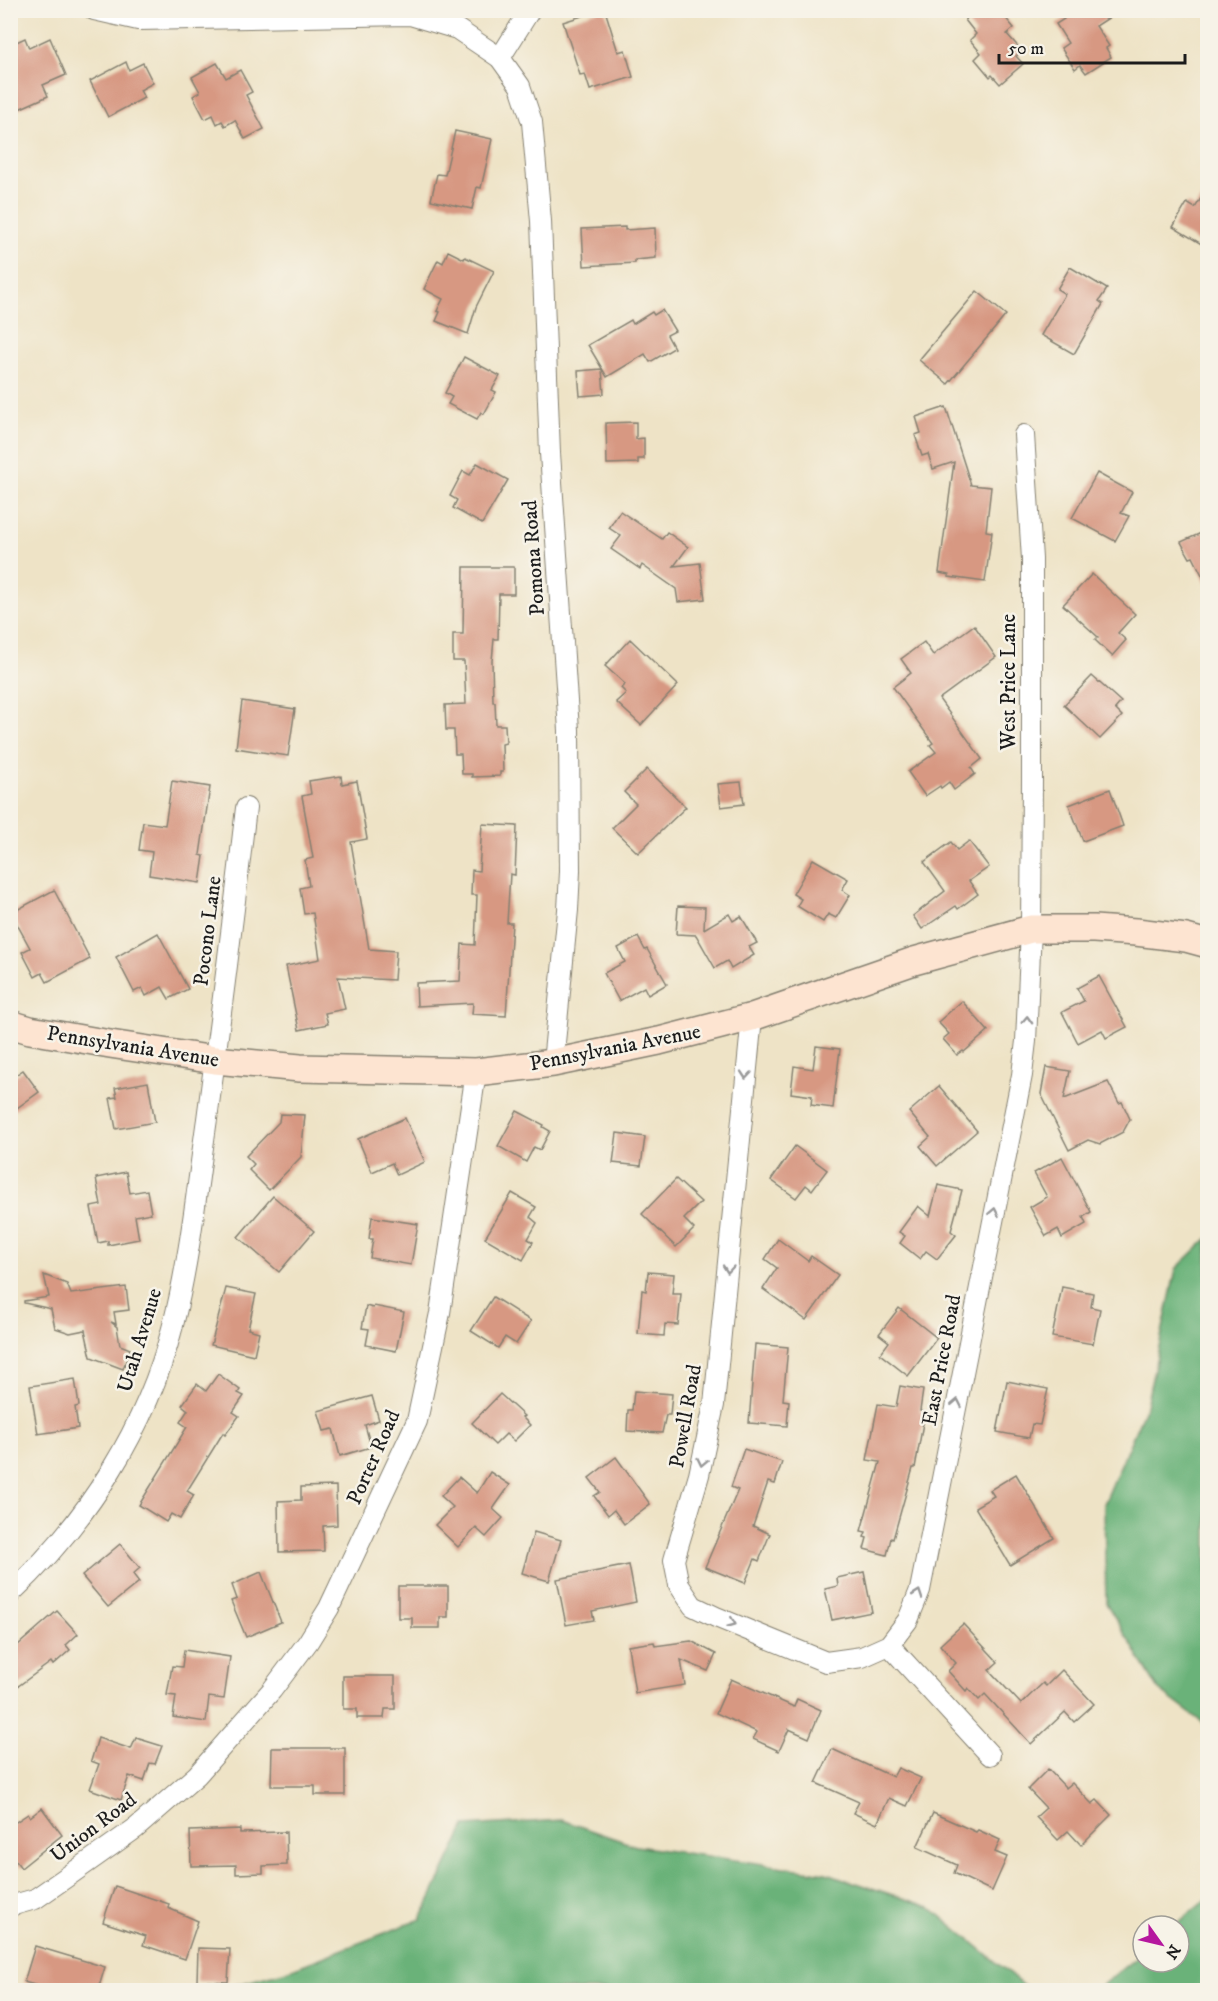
<svg xmlns="http://www.w3.org/2000/svg" width="1218" height="2001" viewBox="0 0 1218 2001" font-family="'IM FELL DW Pica',serif">
<style>
.forest{fill:#6ab279;stroke:#43674a;stroke-width:1.5}
.building{fill:#d79882}
.lines{fill:none;stroke-linecap:round;stroke-linejoin:round}
.street-casing{stroke:#858071;stroke-width:22}
.secondary-casing{stroke:#858071;stroke-width:30}
.street{stroke:#fff;stroke-width:20}
.secondary{stroke:#fde4d1;stroke-width:27}
.oneway{stroke:#999}
.labels{text-anchor:middle;stroke-width:5;stroke-linejoin:round;paint-order:stroke}
.street-label{font-size:21px;fill:#1c1c1c;stroke:#f7f3e8}
</style>
<rect width="100%" height="100%" fill="#f7f3e8"/>
<filter id="ink" filterUnits="userSpaceOnUse"><feTurbulence type="fractalNoise" baseFrequency=".0167" numOctaves="2"/><feDisplacementMap in="SourceGraphic" scale="12" xChannelSelector="R" yChannelSelector="G"/><feConvolveMatrix kernelMatrix="1 2 1 2 8 2 1 2 1" color-interpolation-filters="sRGB"/></filter>
<filter id="wash" filterUnits="userSpaceOnUse"><feTurbulence type="fractalNoise" baseFrequency=".008" numOctaves="4" result="noise"/><feDisplacementMap in="SourceGraphic" scale="24" xChannelSelector="R" yChannelSelector="G"/><feGaussianBlur stdDeviation="1.35" result="paint"/><feColorMatrix in="noise" values="0 0 0 0 0 0 0 0 0 0 0 0 0 0 0 0 0 1.4 0 .05"/><feComposite in="paint" operator="in"/></filter>
<g filter="url(#wash)">
<rect width="100%" height="100%" fill="#eee3c6"/>
<g class="forest">
<polygon points="1207,1239 1207,1726 1159,1690 1106,1603 1104,1504 1146,1406 1176,1269"/>
<polygon points="562,1820 636,1846 826,1873 930,1907 1027,1988 1046,1990 217,1990 287,1971 421,1919 465,1826"/>
<polygon points="1207,1899 1207,1990 1096,1990 1143,1952 1143,1962 1179,1962 1179,1926 1174,1926"/>
</g>
<g id="blocks">
<g class="building">
<polygon points="601,10 605,10 618,52 625,50 633,77 590,90 585,74 580,75 563,22"/>
<polygon points="976,10 999,10 1014,28 1007,34 1022,51 1016,56 1023,64 1000,84 992,75 990,77 975,59 981,53 970,40 976,34 965,20"/>
<polygon points="1058,10 1121,10 1096,26 1109,46 1106,48 1111,57 1086,73 1080,65 1075,69 1061,48 1068,43 1056,24 1064,19"/>
<polygon points="25,38 29,48 50,38 66,75 43,85 48,96 10,113 10,45"/>
<polygon points="126,62 129,70 143,63 153,83 140,90 144,98 108,117 90,81"/>
<polygon points="217,63 226,78 240,70 252,92 246,95 264,129 245,139 235,120 225,126 222,121 217,124 213,115 205,119 193,96 200,92 192,77"/>
<polygon points="455,131 492,139 481,188 477,187 472,209 431,200 437,174 445,175"/>
<polygon points="1208,187 1208,248 1173,227 1187,203 1195,208"/>
<polygon points="625,227 625,230 655,228 656,258 635,260 635,263 584,266 582,229"/>
<polygon points="448,251 464,259 465,257 494,271 476,307 468,334 436,321 440,312 437,311 443,299 424,289 438,260 443,263"/>
<polygon points="1070,267 1107,289 1099,301 1103,304 1074,354 1041,335 1065,294 1057,289"/>
<polygon points="977,291 1006,315 948,384 919,360"/>
<polygon points="662,310 675,331 667,335 674,348 650,362 645,354 607,377 588,345 631,320 633,324 652,312 654,315"/>
<polygon points="464,357 500,376 492,390 496,392 484,414 481,412 477,419 448,404 452,397 445,393"/>
<polygon points="602,369 604,394 580,396 578,371"/>
<polygon points="946,407 971,485 991,487 986,531 992,532 985,582 949,577 949,575 939,573 954,462 933,469 928,454 922,456 915,435 921,433 916,417"/>
<polygon points="636,422 636,439 644,438 644,459 638,459 638,463 607,464 606,423"/>
<polygon points="477,463 508,480 482,524 453,508 457,500 450,496 463,471 470,475"/>
<polygon points="1097,473 1132,492 1121,513 1129,516 1115,541 1072,518"/>
<polygon points="620,511 662,539 667,532 688,547 674,566 700,563 705,599 678,602 676,589 642,565 640,569 611,549 621,536 609,528"/>
<polygon points="1208,530 1208,587 1193,557 1190,558 1181,542"/>
<polygon points="464,567 514,567 514,594 499,594 498,639 494,639 492,661 493,702 495,702 496,725 505,725 506,743 502,744 503,772 500,772 500,776 472,777 472,774 462,774 461,754 455,754 454,730 446,730 445,705 466,704 464,661 453,661 453,634 463,634"/>
<polygon points="1092,574 1135,614 1118,633 1126,640 1112,656 1095,640 1098,637 1063,605"/>
<polygon points="974,625 996,657 939,699 982,759 971,768 975,774 954,790 949,782 941,788 940,786 925,796 908,772 936,752 930,745 933,743 893,687 911,673 901,659 924,642 933,655"/>
<polygon points="630,639 678,685 641,725 616,702 626,693 621,688 625,684 605,666"/>
<polygon points="1092,676 1121,702 1115,709 1122,716 1100,739 1064,705"/>
<polygon points="242,701 295,709 288,756 236,748"/>
<polygon points="647,769 686,807 638,853 612,828 636,804 624,792"/>
<polygon points="341,776 342,784 357,781 367,839 351,842 369,949 396,951 394,980 338,977 345,1009 325,1013 328,1024 299,1030 286,966 320,959 313,913 304,914 300,888 309,886 305,860 313,858 302,796 311,794 309,781"/>
<polygon points="172,781 210,787 200,855 204,856 200,883 149,875 152,852 139,850 143,822 165,825"/>
<polygon points="741,782 744,804 721,807 718,784"/>
<polygon points="1110,789 1123,826 1083,841 1069,805"/>
<polygon points="482,824 517,826 515,875 510,874 507,923 512,923 506,1016 472,1014 473,1003 417,1006 416,983 460,981 462,944 475,945 477,895 471,895 472,870 479,871"/>
<polygon points="969,841 989,867 969,881 978,894 958,909 956,906 922,929 913,916 945,891 924,862 951,842 957,850"/>
<polygon points="813,859 848,879 842,890 850,895 836,918 828,914 823,922 797,906 801,899 793,894"/>
<polygon points="54,890 90,959 47,982 42,973 35,977 22,952 30,948 11,913"/>
<polygon points="678,906 705,907 704,929 729,914 733,921 741,916 757,943 749,947 754,955 731,969 727,961 715,968 696,935 676,934"/>
<polygon points="158,933 188,989 169,999 162,987 146,996 142,988 134,992 116,957"/>
<polygon points="638,937 645,950 647,949 667,984 648,995 644,987 619,1001 604,973 625,962 618,948"/>
<polygon points="1099,976 1127,1027 1106,1038 1102,1030 1078,1043 1062,1012 1084,1001 1077,988"/>
<polygon points="962,1001 988,1031 964,1052 963,1051 957,1055 943,1039 949,1034 938,1022"/>
<polygon points="816,1046 840,1049 833,1108 811,1105 812,1096 791,1093 794,1066 813,1069"/>
<polygon points="1046,1067 1070,1071 1064,1099 1108,1082 1119,1103 1122,1102 1130,1119 1123,1132 1100,1144 1088,1140 1069,1150 1041,1094"/>
<polygon points="23,1070 39,1092 10,1113 10,1079"/>
<polygon points="148,1082 155,1122 116,1129 110,1098 117,1097 115,1088"/>
<polygon points="939,1086 977,1131 937,1166 920,1146 930,1137 909,1112"/>
<polygon points="517,1111 544,1125 543,1127 550,1131 540,1150 534,1147 526,1162 498,1146"/>
<polygon points="280,1114 305,1115 301,1157 269,1190 249,1170 254,1164 246,1156 279,1122"/>
<polygon points="405,1118 425,1162 397,1175 392,1163 372,1172 358,1139"/>
<polygon points="617,1133 645,1137 641,1166 613,1163"/>
<polygon points="795,1146 827,1170 812,1190 806,1185 796,1198 771,1180"/>
<polygon points="1062,1157 1091,1212 1083,1217 1086,1224 1062,1238 1058,1229 1046,1236 1030,1207 1047,1197 1034,1173"/>
<polygon points="126,1172 130,1193 147,1190 151,1213 135,1216 139,1239 108,1245 108,1241 98,1243 91,1207 101,1205 96,1178"/>
<polygon points="676,1179 701,1202 684,1219 694,1229 676,1247 642,1214"/>
<polygon points="938,1185 962,1190 951,1231 956,1235 937,1259 926,1251 920,1259 900,1243 905,1236 899,1232 918,1206 930,1216"/>
<polygon points="512,1193 536,1207 530,1217 537,1223 528,1239 533,1242 523,1260 485,1238"/>
<polygon points="273,1196 314,1231 279,1272 238,1237"/>
<polygon points="372,1217 418,1224 411,1265 370,1258 373,1239 369,1239"/>
<polygon points="778,1239 808,1261 811,1256 838,1275 806,1320 763,1289 777,1268 765,1259"/>
<polygon points="648,1272 674,1274 672,1294 681,1294 678,1325 665,1324 664,1336 638,1334 642,1290 646,1291"/>
<polygon points="44,1275 67,1284 71,1294 126,1287 129,1310 114,1312 116,1324 111,1322 117,1327 120,1345 130,1349 123,1369 91,1357 85,1330 70,1333 55,1328 51,1309 24,1303 24,1301 49,1297"/>
<polygon points="1062,1287 1093,1293 1091,1307 1100,1309 1093,1344 1052,1337"/>
<polygon points="226,1288 256,1294 248,1329 259,1332 254,1355 211,1345"/>
<polygon points="493,1297 531,1321 516,1344 505,1337 498,1348 471,1331"/>
<polygon points="366,1306 373,1308 374,1306 404,1312 396,1351 366,1345 369,1329 362,1328"/>
<polygon points="899,1308 937,1338 908,1376 880,1354 889,1342 879,1334"/>
<polygon points="755,1344 788,1347 783,1400 789,1401 787,1426 749,1423"/>
<polygon points="218,1374 240,1390 238,1393 244,1396 233,1412 239,1416 225,1435 223,1433 187,1491 194,1495 180,1519 171,1514 166,1522 139,1505 187,1427 180,1422 188,1410 182,1405 197,1384 206,1391"/>
<polygon points="75,1379 79,1406 75,1407 78,1428 38,1434 30,1386"/>
<polygon points="1007,1381 1048,1389 1040,1425 1032,1424 1029,1438 997,1432"/>
<polygon points="900,1386 923,1390 920,1411 925,1412 915,1468 913,1468 893,1539 891,1538 887,1555 864,1549 867,1538 864,1537 866,1532 861,1531 880,1462 867,1460 878,1404 896,1407"/>
<polygon points="634,1391 672,1394 670,1415 666,1415 662,1433 627,1431 628,1410 632,1410"/>
<polygon points="500,1394 524,1416 522,1417 530,1425 514,1441 506,1434 495,1445 472,1423"/>
<polygon points="372,1396 379,1420 365,1425 371,1447 340,1456 333,1429 324,1431 318,1411"/>
<polygon points="744,1449 782,1462 775,1484 768,1482 753,1526 770,1534 759,1561 755,1559 745,1583 705,1567 738,1490 731,1487"/>
<polygon points="616,1457 650,1504 624,1524 614,1510 608,1515 594,1496 600,1492 589,1478"/>
<polygon points="490,1472 510,1485 493,1509 503,1518 486,1537 476,1528 458,1547 435,1525 453,1507 441,1496 459,1477 477,1493"/>
<polygon points="1016,1474 1054,1538 1010,1565 975,1507 994,1496 990,1490"/>
<polygon points="336,1486 337,1525 323,1526 324,1551 279,1552 278,1501 301,1500 301,1487"/>
<polygon points="534,1532 561,1540 549,1581 522,1573"/>
<polygon points="120,1544 140,1568 133,1574 139,1582 108,1607 82,1576"/>
<polygon points="629,1565 636,1602 592,1611 594,1620 566,1625 557,1579"/>
<polygon points="261,1572 281,1622 246,1637 231,1601 237,1599 232,1585"/>
<polygon points="864,1572 872,1612 832,1620 825,1589 838,1586 837,1578"/>
<polygon points="398,1586 448,1586 448,1617 440,1617 440,1628 412,1628 412,1618 398,1618"/>
<polygon points="57,1611 78,1634 66,1645 70,1650 53,1665 51,1662 10,1692 10,1652"/>
<polygon points="963,1624 998,1662 989,1670 1021,1704 1043,1683 1046,1686 1062,1670 1094,1704 1074,1722 1065,1712 1031,1744 985,1694 979,1700 968,1688 966,1691 948,1671 956,1663 940,1645"/>
<polygon points="691,1641 716,1654 708,1671 681,1660 685,1685 635,1693 628,1646 654,1642 655,1646"/>
<polygon points="184,1650 230,1657 224,1699 209,1697 206,1722 173,1717 176,1696 167,1695 172,1666 182,1667"/>
<polygon points="343,1676 395,1676 395,1709 385,1709 384,1718 357,1718 357,1709 343,1709"/>
<polygon points="731,1679 794,1707 797,1699 821,1710 809,1738 789,1729 779,1751 753,1739 757,1732 716,1713"/>
<polygon points="98,1738 131,1749 136,1738 162,1746 155,1764 150,1763 144,1781 129,1776 121,1800 90,1789 99,1764 91,1761"/>
<polygon points="272,1748 345,1748 345,1795 315,1795 315,1786 271,1786"/>
<polygon points="832,1749 893,1777 898,1768 921,1778 907,1806 889,1798 877,1824 853,1813 859,1802 816,1783"/>
<polygon points="1048,1769 1066,1788 1072,1783 1092,1804 1097,1800 1111,1815 1081,1845 1068,1831 1058,1840 1036,1817 1046,1808 1028,1789"/>
<polygon points="42,1808 62,1835 21,1868 10,1853 10,1826 28,1814 30,1817"/>
<polygon points="933,1813 976,1832 978,1830 1000,1840 995,1852 1007,1857 992,1891 954,1873 957,1865 917,1847"/>
<polygon points="240,1829 240,1833 286,1832 287,1865 263,1866 263,1873 236,1874 236,1865 191,1866 190,1831"/>
<polygon points="115,1886 169,1904 168,1908 198,1921 185,1959 143,1945 146,1936 103,1922"/>
<polygon points="35,1946 105,1967 98,1990 52,1990 24,1982"/>
<polygon points="198,1948 230,1949 228,1982 197,1981"/>
</g>
</g>
</g>
<g filter="url(#ink)">
<use href="#blocks" fill-opacity="0" stroke="#858071" stroke-width="1.5"/>
<g class="lines">
<defs>
<g id="street">
<polyline points="94,10 138,20 410,15 457,29 500,58 520,86 532,122 541,221 550,453 569,730 570,871 568,910 553,1063"/>
<polyline points="500,58 530,10"/>
<polyline points="752,1017 714,1405 699,1475 674,1560 679,1585 693,1606 716,1617 826,1662 862,1657 889,1645 908,1620 920,1590 1022,1075 1026,1041 1031,929 1032,781 1032,559 1024,435"/>
<path d="M10,1594C87,1522 147,1428 173,1325C190,1258 197,1187 207,1119C221,1015 234,912 246,808"/>
<polyline points="889,1645 990,1755"/>
<polyline points="10,1906 35,1899 71,1874 136,1828 197,1775 272,1690 308,1642 329,1608 417,1421 440,1313 476,1072"/>
</g>
<polyline id="secondary" points="10,1024 30,1030 110,1044 215,1060 300,1068 476,1072 553,1063 659,1041 752,1017 914,961 1031,929 1094,929 1136,932 1186,938 1208,944"/>
</defs>
<use href="#street" class="street-casing"/>
<use href="#secondary" class="secondary-casing"/>
<use href="#street" class="street"/>
<use href="#secondary" class="secondary"/>
</g>
<defs><path id="oneway-chevron" d="M-2-3.5L2.5 0L-2 3.5" fill="none" stroke-width="1.6" stroke-linecap="round" stroke-linejoin="round" transform="scale(1.5)"/></defs>
<g class="oneway">
<use href="#oneway-chevron" transform="translate(1027 1020) rotate(-88)"/>
<use href="#oneway-chevron" transform="translate(746 1075) rotate(95)"/>
<use href="#oneway-chevron" transform="translate(994 1212) rotate(-79)"/>
<use href="#oneway-chevron" transform="translate(728 1269) rotate(95)"/>
<use href="#oneway-chevron" transform="translate(957 1403) rotate(-79)"/>
<use href="#oneway-chevron" transform="translate(702 1462) rotate(102)"/>
<use href="#oneway-chevron" transform="translate(918 1594) rotate(-71)"/>
<use href="#oneway-chevron" transform="translate(732 1623) rotate(22)"/>
</g>
</g>
<g class="labels">
<g class="street-label">
<text transform="translate(533 558) rotate(-94)" y="7">Pomona Road</text>
<text transform="translate(1008 682) rotate(-90)" y="7">West Price Lane</text>
<text transform="translate(207 931) rotate(-83)" y="7">Pocono Lane</text>
<text transform="translate(133 1046) rotate(9)" y="7">Pennsylvania Avenue</text>
<text transform="translate(615 1047) rotate(-11)" y="7">Pennsylvania Avenue</text>
<text transform="translate(139 1340) rotate(-73)" y="7">Utah Avenue</text>
<text transform="translate(941 1360) rotate(-79)" y="7">East Price Road</text>
<text transform="translate(685 1416) rotate(-80)" y="7">Powell Road</text>
<text transform="translate(373 1457) rotate(-66)" y="7">Porter Road</text>
<text transform="translate(93 1827) rotate(-37)" y="7">Union Road</text>
</g>
</g>
<rect width="1218" height="2001" fill="none" stroke="#f7f3e8" stroke-width="36"/>
<g transform="translate(1161 1944) rotate(124)"><circle r="28" fill="#f7f3e8" stroke="#9f9d96" stroke-width="1.5"/>
<path d="M0-4.5L10 22L0 15L-10 22Z" fill="#b5179e"/>
<text y="-9" font-size="16" font-weight="bold" text-anchor="middle" fill="#1c1c1c">N</text>
</g>
<path d="M999 54v9h186v-9" fill="none" stroke="#1c1c1c" stroke-width="3"/>
<text x="1008" y="54" font-size="18" fill="#1c1c1c" stroke="#f7f3e8" stroke-width="4.5" paint-order="stroke">50 m</text>
</svg>
